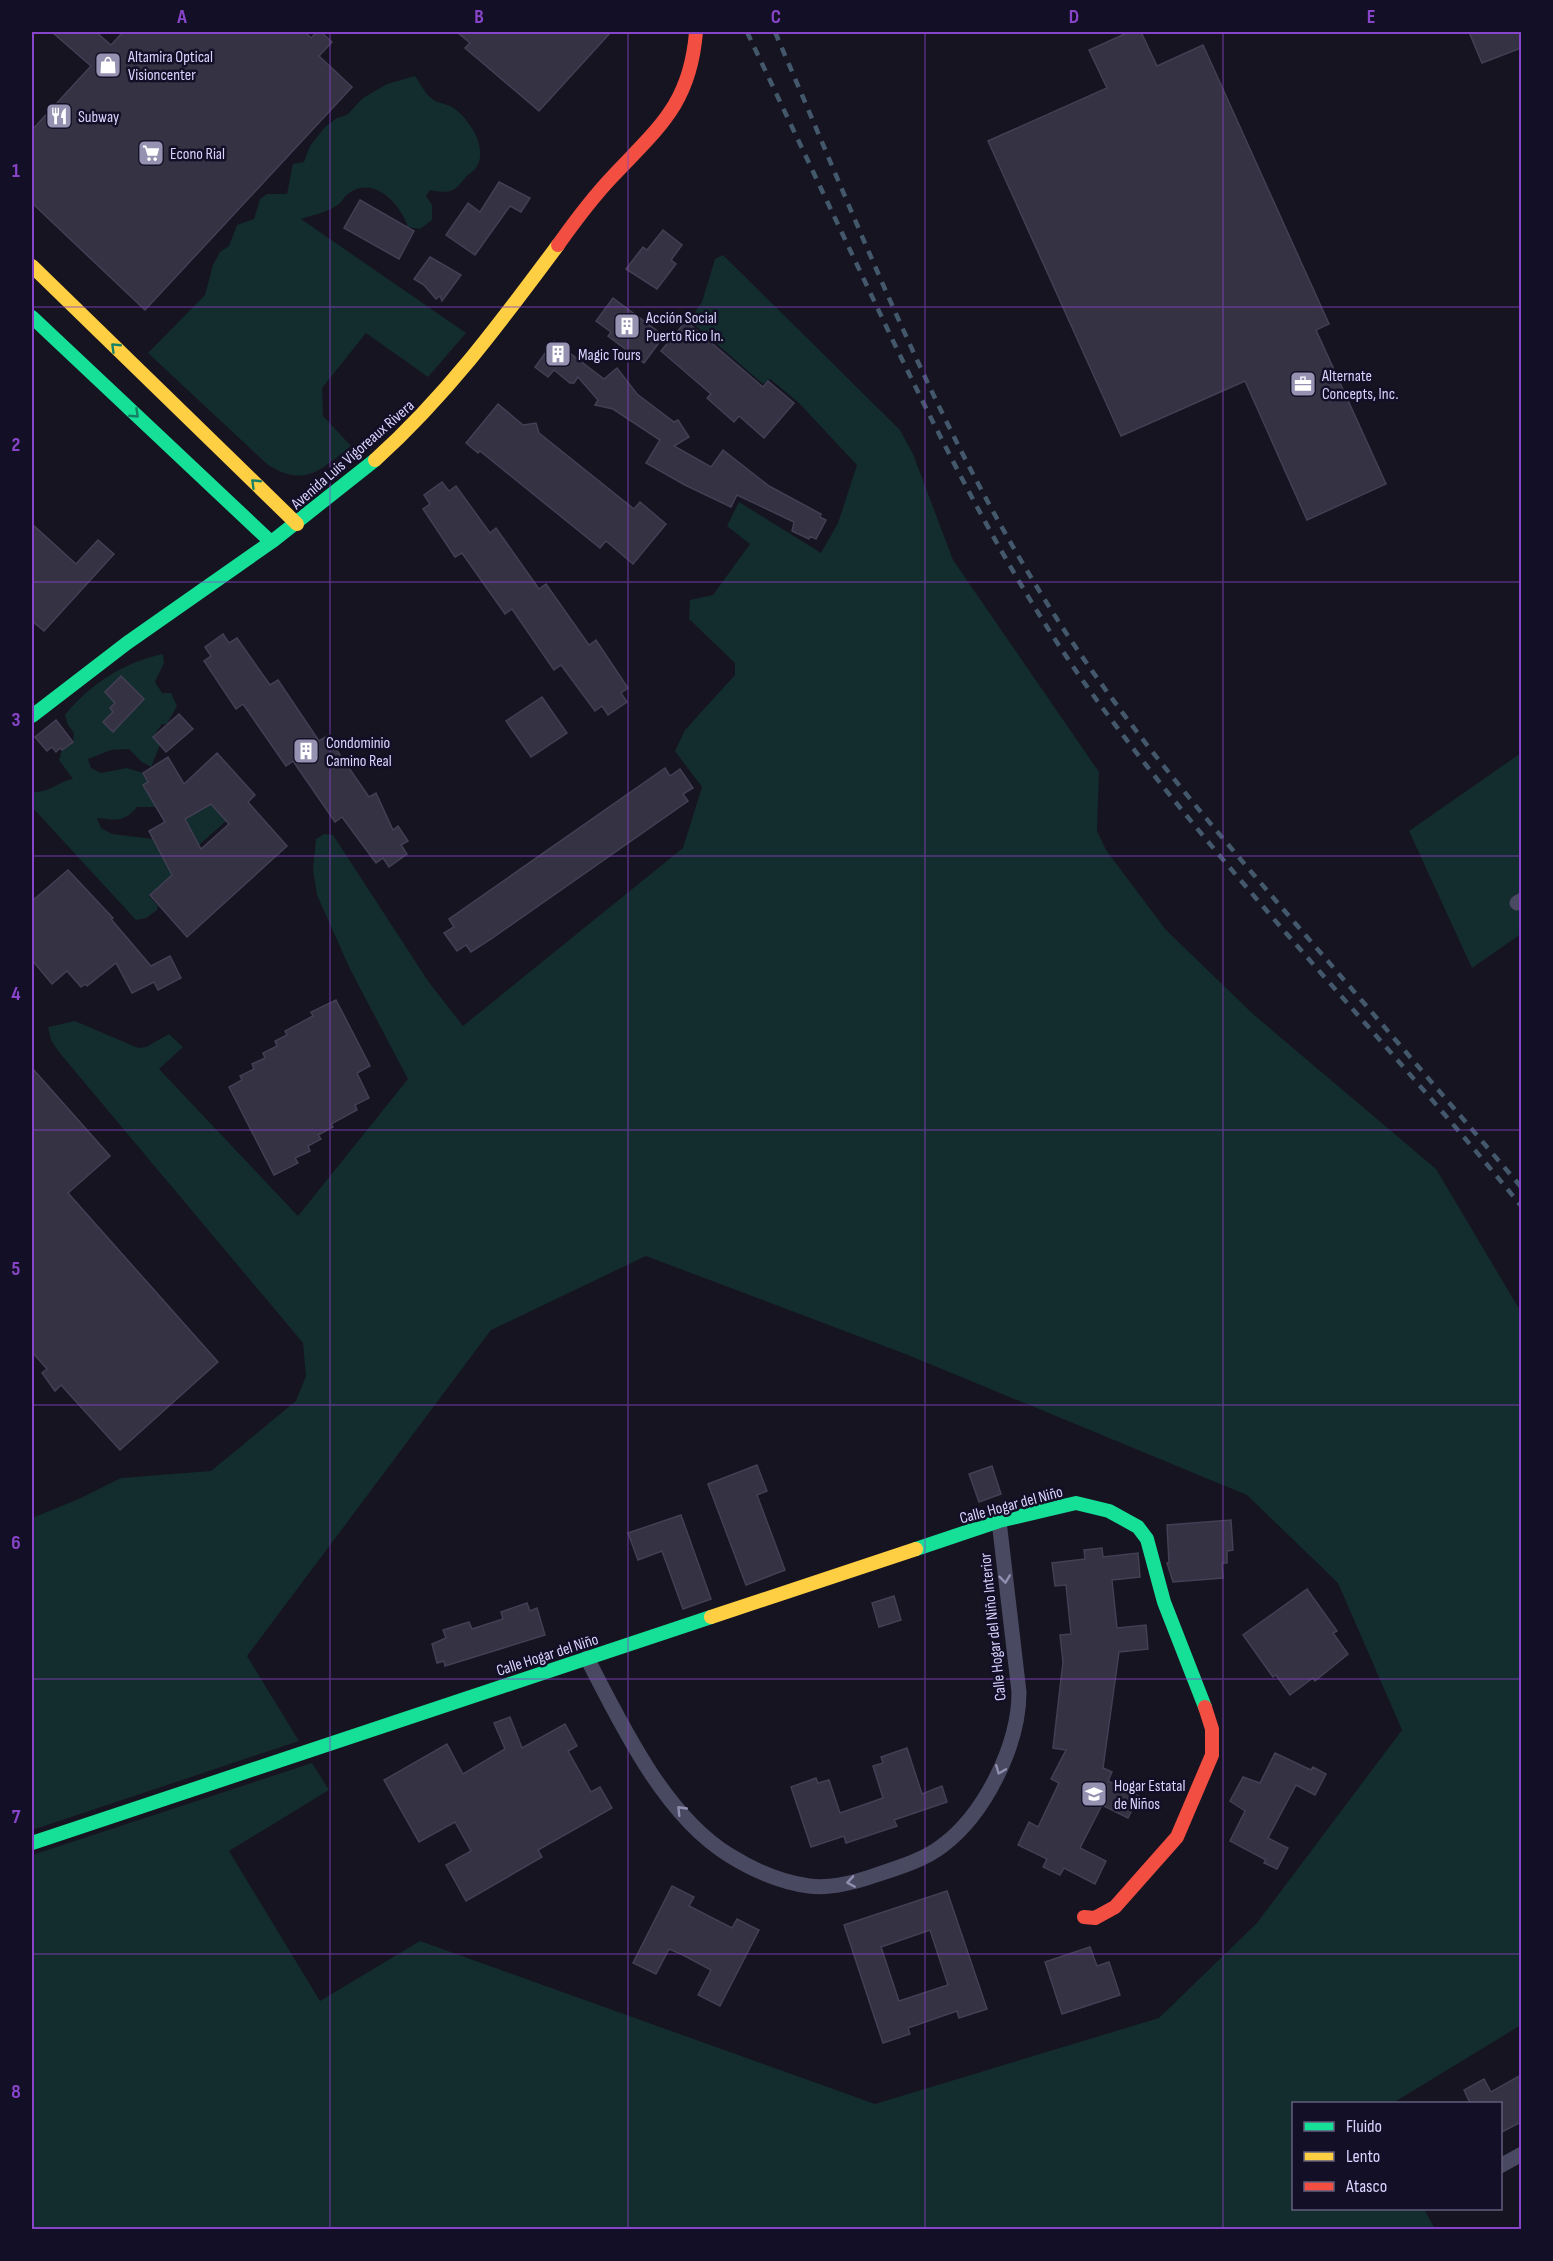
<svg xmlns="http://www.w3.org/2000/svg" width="1553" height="2261" viewBox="0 0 1553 2261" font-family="'Sofia Sans Condensed',sans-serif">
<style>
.green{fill:#132c2d}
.building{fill:#343243;stroke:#433f54;stroke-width:1.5;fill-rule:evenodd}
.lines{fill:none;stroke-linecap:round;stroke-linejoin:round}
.street{stroke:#4a4962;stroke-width:15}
.fast{stroke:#16e098;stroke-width:14}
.slow{stroke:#ffcf43;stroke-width:14}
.jam{stroke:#f24e42;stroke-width:14}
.rail{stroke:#43596b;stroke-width:4.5;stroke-dasharray:9 8;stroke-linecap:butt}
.oneway{stroke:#158265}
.oneway2{stroke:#928eb0}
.grid{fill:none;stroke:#8945c9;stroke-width:1.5;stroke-opacity:0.55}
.labels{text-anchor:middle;stroke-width:5;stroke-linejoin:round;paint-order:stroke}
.poi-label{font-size:16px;fill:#d9d4ff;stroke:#130f26;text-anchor:start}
.street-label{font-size:16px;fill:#d9d4ff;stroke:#130f26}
.neatline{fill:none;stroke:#8945c9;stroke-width:2}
.grid-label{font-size:20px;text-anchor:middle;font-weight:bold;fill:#8945c9}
</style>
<rect width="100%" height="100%" fill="#161421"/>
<g class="green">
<path d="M415,76C420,83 425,93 431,98C438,104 445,103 452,107C472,120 495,158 468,175C464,178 463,181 459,185C452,194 440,192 430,190L426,196L432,205V220L420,229L408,227C401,205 375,175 349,193C344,196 342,203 336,206C325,213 312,215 301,219L466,333L428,377L366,333L322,388L323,416L351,446C320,470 306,488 268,465L148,353L205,295L213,265L220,252L229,246L237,225L254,219L260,199L267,194H287L293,164L304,162L310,146L325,127L337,118L347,115L363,98L387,84Z"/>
<polygon points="723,255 900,430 913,454 953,560 1099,772 1097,831 1106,850 1166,930 1253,1014 1436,1169 1521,1312 1521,2025 1393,2103 1294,2104 1294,2208 1424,2209 1435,2229 32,2229 32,1855 312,1763 329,1790 229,1851 320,2001 420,1941 875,2104 1159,2018 1257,1923 1402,1730 1338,1583 1247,1495 908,1355 646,1256 491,1330 247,1656 299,1741 32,1830 32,1518 81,1498 121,1478 211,1471 296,1401 306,1376 303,1343 58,1051 51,1040 48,1027 75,1021 138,1048 146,1047 169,1034 183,1047 159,1069 298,1216 408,1079 350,969 317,895 313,870 316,839 324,834 333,835 428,981 463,1026 683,848 702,787 675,751 685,730 735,675 735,663 689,619 690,600 713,595 750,544 727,526 739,502 821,553 838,523 857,465 798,402 770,379 763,384 689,320 702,302 715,259"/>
<path d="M163,654L164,663L155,682L162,693H171L177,706L167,724H162L153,737L160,745L151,767L142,762L129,749L111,750L88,759L91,768L101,773L127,768L143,773L148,782L143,785L156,807H137C124,823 115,820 97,818L101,828L112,834L153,839L192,857L149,896L158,906L157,910L146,918L136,920L32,807V787L34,792C48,793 60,781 73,779L59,760L62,750L73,742L74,733L68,725L65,715C90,684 124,662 163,654Z"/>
<polygon points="1521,753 1521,934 1472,968 1409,831"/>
<polygon points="204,792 226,821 199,845 185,819 191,815"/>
</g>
<g class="building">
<polygon points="52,32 96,32 111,45 123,32 305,32 311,38 317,32 321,32 332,42 319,56 352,87 145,310 32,203 32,130 91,66"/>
<polygon points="457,32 611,32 539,111 465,48 470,43"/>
<polygon points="1129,32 1141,32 1157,66 1203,45 1329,324 1316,330 1386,484 1307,520 1245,381 1121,436 988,141 1107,88 1089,50"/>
<polygon points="1469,32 1521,32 1521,48 1482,63"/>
<polygon points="499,182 530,198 521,212 510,206 475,255 446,235 468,203 480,212"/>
<polygon points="360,200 414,231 399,259 344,228"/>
<polygon points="663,230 682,245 671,260 676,264 657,289 626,269 643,247 647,250"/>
<polygon points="430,257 461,275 442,301 440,296 436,299 424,285 414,279"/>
<polygon points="613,298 664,336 644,363 608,336 611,332 596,321"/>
<polygon points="686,321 763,387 768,381 794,403 764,438 739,416 734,422 707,398 711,394 661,351"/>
<polygon points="554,341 604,379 617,368 637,394 674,422 678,420 689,437 674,446 711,467 723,450 769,486 821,514 820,517 826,520 816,539 810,536 809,539 792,531 794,522 737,495 731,507 685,485 646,463 660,440 613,409 595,405 598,400 578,377 574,383 570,383 554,370 548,377 535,367"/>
<polygon points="498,404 523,425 536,423 539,433 634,509 640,502 666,524 633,564 606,541 600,548 480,451 478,453 466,443"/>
<polygon points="442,482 449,491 456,486 490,533 496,528 539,589 546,584 589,645 596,640 628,688 621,693 627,702 608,715 602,706 595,711 561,665 554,670 512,609 505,614 462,553 455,557 423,509 430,504 424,495"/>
<polygon points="32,524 76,564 98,540 114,554 44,631 32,621"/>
<polygon points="223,634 229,643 237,638 270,685 278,680 319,741 327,736 369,797 376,793 393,830 398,826 408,841 401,845 407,854 389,867 383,858 376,863 342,817 335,822 293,761 286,766 243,704 236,709 204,661 211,656 205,647"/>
<polygon points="121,676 144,699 113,732 103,722 113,712 110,708 115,703 105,692"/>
<polygon points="542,697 567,733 531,757 506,721"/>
<polygon points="179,714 193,729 166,752 153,737"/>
<polygon points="56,720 73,742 62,750 60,748 56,752 52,747 47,751 35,737"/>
<path d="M217,753L255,795L248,802L287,846L187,937L150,895L172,875L149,831L165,822L143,785L148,782L143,773L168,757L184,784ZM211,804L229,824L201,849L185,819Z"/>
<polygon points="665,768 670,776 680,769 693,788 683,794 688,801 491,939 471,952 466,945 457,951 444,933 454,927 449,919"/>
<polygon points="68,870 113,918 111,919 151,966 170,956 181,978 158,990 154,982 132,993 116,963 87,986 85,984 81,987 67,971 52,984 32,960 32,901"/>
<polygon points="336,1000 370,1066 357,1073 369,1098 355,1105 357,1110 331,1124 333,1127 318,1135 321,1139 308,1146 310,1151 295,1158 298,1163 274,1175 229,1087 242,1080 240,1076 254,1069 252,1064 265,1058 263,1053 277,1046 275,1041 287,1035 285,1031 313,1016 311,1012"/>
<polygon points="32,1068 110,1156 68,1193 218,1362 120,1450 61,1385 55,1391 42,1373 47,1369 32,1352"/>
<polygon points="757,1465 767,1491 757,1495 785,1570 746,1585 708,1484"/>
<polygon points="992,1466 1001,1494 979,1502 969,1474"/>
<polygon points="681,1515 711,1599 683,1609 662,1551 638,1560 628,1533"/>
<polygon points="1231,1520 1233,1550 1227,1551 1227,1563 1222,1563 1223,1578 1173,1582 1167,1563 1169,1563 1167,1525"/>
<polygon points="1102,1548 1103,1557 1138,1553 1140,1577 1112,1580 1117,1628 1146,1625 1148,1649 1119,1652 1103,1768 1112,1772 1108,1781 1139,1796 1128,1818 1102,1805 1080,1848 1106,1861 1095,1884 1064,1868 1060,1875 1043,1867 1047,1859 1018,1845 1029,1822 1038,1827 1059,1783 1051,1779 1066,1750 1053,1748 1063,1662 1060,1635 1071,1634 1066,1585 1055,1586 1052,1563 1085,1559 1084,1550"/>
<polygon points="1307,1589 1337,1631 1333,1633 1348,1654 1315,1681 1313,1678 1290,1695 1276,1675 1273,1677 1243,1635"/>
<polygon points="894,1596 901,1620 879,1627 872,1603"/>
<polygon points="527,1603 530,1611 537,1608 545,1635 445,1666 444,1661 437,1663 432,1644 446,1638 443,1630 469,1622 472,1629 503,1619 501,1612"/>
<polygon points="510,1717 522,1748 565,1724 577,1746 568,1751 591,1792 600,1787 612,1808 538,1850 542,1857 466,1901 446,1865 471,1851 455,1822 419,1842 384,1780 447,1744 463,1774 505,1749 494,1723"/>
<polygon points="907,1748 922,1794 942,1786 947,1802 894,1820 897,1826 846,1843 844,1836 811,1847 791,1787 816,1778 818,1783 829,1780 840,1813 883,1798 873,1766 883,1763 881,1757"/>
<polygon points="1275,1753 1311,1770 1313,1767 1326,1774 1315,1795 1296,1785 1268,1838 1288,1848 1277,1869 1264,1863 1266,1860 1230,1841 1245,1811 1230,1801 1243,1777 1260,1783"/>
<polygon points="672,1886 694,1897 689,1906 732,1928 737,1919 759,1930 720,2006 698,1995 711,1970 683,1955 669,1949 656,1974 633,1963"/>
<path d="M947,1891L987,2009L959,2018L957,2011L908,2028L910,2034L883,2043L844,1925ZM930,1930L948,1985L899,2001L881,1947Z"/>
<polygon points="1090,1947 1097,1966 1109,1962 1120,1995 1062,2014 1045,1962"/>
<polygon points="1521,2075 1521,2122 1500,2133 1500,2103 1470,2103 1464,2090 1484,2079 1491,2092"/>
</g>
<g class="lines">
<g class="street">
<polyline points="1517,903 1522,900"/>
<path d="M587,1658C621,1724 664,1815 729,1855C753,1870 780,1882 809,1886C830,1889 856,1882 876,1875C897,1868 924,1860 942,1846C985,1814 1019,1745 1019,1692L999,1521"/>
<polyline points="1500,2166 1522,2154"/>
</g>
<g class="fast">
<polyline points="32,317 271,542"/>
<polyline points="32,716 127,643 274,540 375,460"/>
<polyline points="916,1549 999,1521 1076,1503 1109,1511 1138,1527 1147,1539 1164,1602 1205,1707"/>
<polyline points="32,1843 711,1617"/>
</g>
<g class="slow">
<polyline points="32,266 297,524"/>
<path d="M375,460C447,395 500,323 558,245"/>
<polyline points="711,1617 916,1549"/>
</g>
<g class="jam">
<path d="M558,245C575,221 593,197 613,176C659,127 690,104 696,32"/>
<polyline points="1084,1917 1095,1918 1115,1907 1177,1837 1212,1755 1212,1729 1205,1707"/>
</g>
<g class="rail">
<path d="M747,32C797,137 846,242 896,347C953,464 1012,581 1088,688C1220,871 1380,1032 1522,1207"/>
<path d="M775,32C857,221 931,416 1040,592C1113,711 1204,817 1295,923C1371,1011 1446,1099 1522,1188"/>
</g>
</g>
<defs><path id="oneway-chevron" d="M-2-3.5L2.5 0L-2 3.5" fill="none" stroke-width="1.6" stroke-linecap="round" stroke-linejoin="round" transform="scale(1.5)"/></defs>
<g class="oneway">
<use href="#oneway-chevron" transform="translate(115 347) rotate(-136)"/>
<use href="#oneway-chevron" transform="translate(135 414) rotate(43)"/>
<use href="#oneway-chevron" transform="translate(255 483) rotate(-136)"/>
</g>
<g class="oneway2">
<use href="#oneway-chevron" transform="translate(1005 1579) rotate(83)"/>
<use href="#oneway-chevron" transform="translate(1000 1770) rotate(112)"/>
<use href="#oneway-chevron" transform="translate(681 1810) rotate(-134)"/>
<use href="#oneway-chevron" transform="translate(851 1882) rotate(171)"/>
</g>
<path class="grid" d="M330,32V2230M628,32V2230M925,32V2230M1223,32V2230M32,307H1522M32,582H1522M32,856H1522M32,1130H1522M32,1405H1522M32,1679H1522M32,1954H1522"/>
<defs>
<symbol id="shop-square" viewBox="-11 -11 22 22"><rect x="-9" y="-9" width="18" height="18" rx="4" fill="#9591b1" stroke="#130f26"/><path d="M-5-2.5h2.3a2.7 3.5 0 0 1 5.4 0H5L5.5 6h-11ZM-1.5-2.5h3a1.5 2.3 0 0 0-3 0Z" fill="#fff"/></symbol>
<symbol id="restaurant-square" viewBox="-11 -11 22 22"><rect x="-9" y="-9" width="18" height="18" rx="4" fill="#9591b1" stroke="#130f26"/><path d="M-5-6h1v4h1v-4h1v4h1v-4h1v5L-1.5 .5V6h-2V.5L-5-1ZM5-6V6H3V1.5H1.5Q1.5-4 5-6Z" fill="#fff"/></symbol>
<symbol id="supermarket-square" viewBox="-11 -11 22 22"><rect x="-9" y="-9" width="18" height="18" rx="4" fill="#9591b1" stroke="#130f26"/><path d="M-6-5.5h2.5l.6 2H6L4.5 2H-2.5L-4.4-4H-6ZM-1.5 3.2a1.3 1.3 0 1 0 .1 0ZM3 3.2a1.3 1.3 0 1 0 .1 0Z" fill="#fff"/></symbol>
<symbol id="building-square" viewBox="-11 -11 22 22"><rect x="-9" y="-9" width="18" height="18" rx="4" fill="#9591b1" stroke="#130f26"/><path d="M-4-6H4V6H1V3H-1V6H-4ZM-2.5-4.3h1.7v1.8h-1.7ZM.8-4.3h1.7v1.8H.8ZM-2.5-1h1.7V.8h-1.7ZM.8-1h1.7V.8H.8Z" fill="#fff"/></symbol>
<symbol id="office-square" viewBox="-11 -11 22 22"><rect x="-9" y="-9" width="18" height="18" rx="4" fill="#9591b1" stroke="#130f26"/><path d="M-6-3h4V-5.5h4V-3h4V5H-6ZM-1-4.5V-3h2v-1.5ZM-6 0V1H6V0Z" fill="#fff"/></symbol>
<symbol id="school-square" viewBox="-11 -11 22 22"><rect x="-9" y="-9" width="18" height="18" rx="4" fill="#9591b1" stroke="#130f26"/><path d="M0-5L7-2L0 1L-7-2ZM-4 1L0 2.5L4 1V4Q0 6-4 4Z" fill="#fff"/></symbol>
</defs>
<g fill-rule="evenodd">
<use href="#shop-square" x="93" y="50" width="30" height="30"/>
<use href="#restaurant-square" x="44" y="101" width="30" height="30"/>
<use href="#supermarket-square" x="136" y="138" width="30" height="30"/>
<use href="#building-square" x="612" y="311" width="30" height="30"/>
<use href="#building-square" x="543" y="339" width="30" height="30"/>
<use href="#office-square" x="1288" y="369" width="30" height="30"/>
<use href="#building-square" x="291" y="736" width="30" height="30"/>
<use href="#school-square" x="1079" y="1779" width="30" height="30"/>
</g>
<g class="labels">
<g class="poi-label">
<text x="128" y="62">Altamira Optical<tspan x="128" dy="18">Visioncenter</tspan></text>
<text x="78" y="122">Subway</text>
<text x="170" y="159">Econo Rial</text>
<text x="646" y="323">Acción Social<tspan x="646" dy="18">Puerto Rico In.</tspan></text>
<text x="578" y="360">Magic Tours</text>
<text x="1322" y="381">Alternate<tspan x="1322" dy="18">Concepts, Inc.</tspan></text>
<text x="326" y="748">Condominio<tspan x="326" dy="18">Camino Real</tspan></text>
<text x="1114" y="1791">Hogar Estatal<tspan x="1114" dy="18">de Niños</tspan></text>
</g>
<g class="street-label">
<text transform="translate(352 454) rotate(-41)" y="6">Avenida Luis Vigoreaux Rivera</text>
<text transform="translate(1011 1504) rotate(-15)" y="6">Calle Hogar del Niño</text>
<text transform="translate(992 1627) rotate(-96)" y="6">Calle Hogar del Niño Interior</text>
<text transform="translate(547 1654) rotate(-18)" y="6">Calle Hogar del Niño</text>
</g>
</g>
<rect width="1553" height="2261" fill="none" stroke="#130f26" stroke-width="66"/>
<rect x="1292" y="2102" width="210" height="108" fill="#130f26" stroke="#625e7d" stroke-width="1.5"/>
<rect x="1304" y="2122" width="30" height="9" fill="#16e098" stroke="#625e7d" stroke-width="1.5"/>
<text x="1346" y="2132" font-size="18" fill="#d9d4ff">Fluido</text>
<rect x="1304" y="2152" width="30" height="9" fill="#ffcf43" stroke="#625e7d" stroke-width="1.5"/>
<text x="1346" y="2162" font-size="18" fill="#d9d4ff">Lento</text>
<rect x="1304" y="2182" width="30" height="9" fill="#f24e42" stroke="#625e7d" stroke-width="1.5"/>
<text x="1346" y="2192" font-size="18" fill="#d9d4ff">Atasco</text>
<rect x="33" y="33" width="1487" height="2195" class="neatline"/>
<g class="grid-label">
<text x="182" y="23">A</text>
<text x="479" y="23">B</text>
<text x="776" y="23">C</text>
<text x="1074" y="23">D</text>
<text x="1371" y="23">E</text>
<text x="16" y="177">1</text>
<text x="16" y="451">2</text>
<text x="16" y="726">3</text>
<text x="16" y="1000">4</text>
<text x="16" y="1275">5</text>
<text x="16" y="1549">6</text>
<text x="16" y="1823">7</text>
<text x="16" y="2098">8</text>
</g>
</svg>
